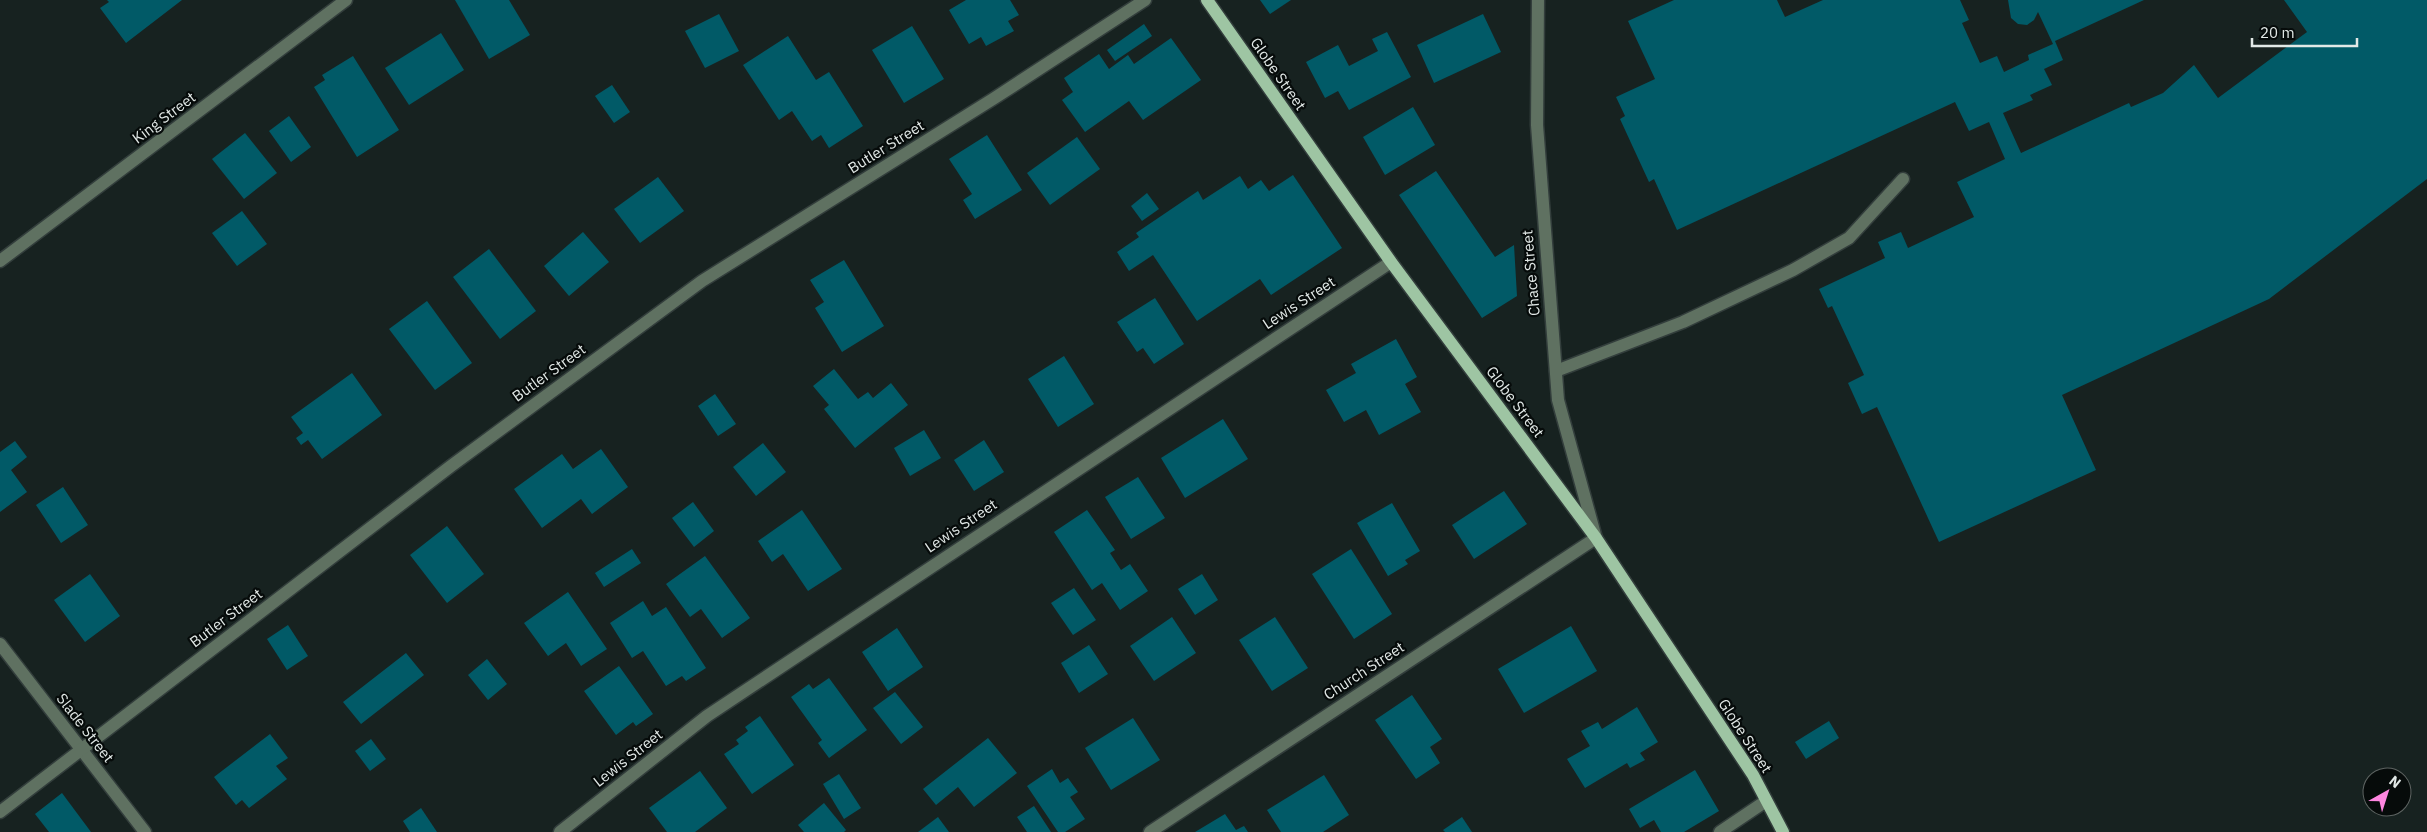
<svg xmlns="http://www.w3.org/2000/svg" width="2427" height="832" viewBox="0 0 2427 832" font-family="'IBM Plex Sans',sans-serif">
<style>
.building{fill:#015a67}
.lines{fill:none;stroke-linecap:round;stroke-linejoin:round}
.minor-casing{stroke:#333e3c;stroke-width:15}
.major-casing{stroke:#333e3c;stroke-width:15}
.minor{stroke:#5f7161;stroke-width:12}
.major{stroke:#9ec5a3;stroke-width:12}
.labels{text-anchor:middle;stroke-width:4.5;stroke-linejoin:round;paint-order:stroke}
.street-label{font-size:15px;fill:#e2e9e7;stroke:#060b0a}
</style>
<rect width="100%" height="100%" fill="#172220"/>
<g class="building">
<polygon points="107,0 182,0 126,43 100,8 109,2"/>
<polygon points="455,0 509,0 530,35 489,59"/>
<polygon points="966,0 1010,0 1019,15 1008,21 1014,31 986,46 981,37 969,44 949,10"/>
<polygon points="1260,0 1291,0 1270,14"/>
<polygon points="1674,0 1777,0 1785,17 1823,0 1960,0 1969,20 1962,23 1980,63 1997,56 2004,72 2029,60 2028,55 2053,44 2038,12 2034,20 2027,25 2018,24 2011,18 2008,0 2144,0 2055,41 2063,60 2044,69 2052,85 2030,95 2033,100 2003,113 2021,153 2129,103 2131,107 2163,93 2194,65 2218,98 2307,32 2284,0 2427,0 2427,179 2269,299 2062,395 2096,470 1939,542 1877,407 1862,414 1848,383 1864,375 1832,306 1828,308 1819,289 1885,258 1878,242 1901,232 1908,248 1974,217 1957,182 2005,159 1989,122 1969,131 1955,102 1677,230 1654,179 1649,182 1620,119 1625,116 1616,97 1655,79 1628,21"/>
<polygon points="719,14 739,51 705,68 685,31"/>
<polygon points="1483,14 1501,52 1434,83 1417,45"/>
<polygon points="1144,24 1152,36 1115,61 1107,50"/>
<polygon points="912,26 944,79 904,103 872,50"/>
<polygon points="1387,32 1411,77 1349,110 1338,91 1325,98 1306,62 1338,45 1349,66 1378,51 1372,39"/>
<polygon points="441,33 464,70 409,105 385,68"/>
<polygon points="788,36 816,80 829,72 863,126 829,148 821,135 812,141 792,111 779,120 743,65"/>
<polygon points="1171,38 1201,80 1143,120 1129,101 1085,132 1062,100 1073,92 1064,78 1099,54 1109,69 1128,55 1134,64"/>
<polygon points="353,56 399,130 357,157 314,87 325,80 322,75"/>
<polygon points="612,85 630,112 614,123 595,96"/>
<polygon points="1413,107 1435,145 1385,175 1363,137"/>
<polygon points="289,116 311,147 291,162 269,131"/>
<polygon points="245,133 277,173 244,199 212,159"/>
<polygon points="987,135 1022,190 975,219 963,200 972,194 949,159"/>
<polygon points="1077,137 1100,169 1050,205 1027,173"/>
<polygon points="1436,171 1495,257 1514,245 1517,296 1482,318 1399,195"/>
<polygon points="1293,175 1342,248 1271,295 1260,279 1197,321 1153,255 1129,271 1117,252 1139,237 1136,233 1198,191 1203,200 1240,176 1248,189 1261,180 1269,191"/>
<polygon points="658,177 684,211 640,243 614,209"/>
<polygon points="1147,193 1159,209 1142,221 1131,206"/>
<polygon points="242,211 267,244 237,266 212,233"/>
<polygon points="583,232 609,262 569,296 544,266"/>
<polygon points="489,249 536,311 500,339 453,277"/>
<polygon points="844,260 884,326 842,352 815,308 824,302 810,280"/>
<polygon points="1155,298 1184,344 1154,364 1143,348 1137,352 1117,322"/>
<polygon points="427,301 472,363 435,390 389,329"/>
<polygon points="1396,339 1417,377 1405,384 1421,412 1379,435 1366,410 1344,422 1326,390 1356,373 1351,364"/>
<polygon points="1064,356 1094,404 1058,427 1028,379"/>
<polygon points="834,369 858,399 868,392 873,398 891,383 908,405 855,448 824,409 829,405 813,386"/>
<polygon points="352,373 382,415 322,459 308,440 301,445 296,438 303,433 291,417"/>
<polygon points="715,394 736,424 718,436 698,406"/>
<polygon points="1223,419 1248,459 1185,498 1161,458"/>
<polygon points="924,430 941,458 910,476 894,448"/>
<polygon points="984,440 1004,472 974,491 954,460"/>
<polygon points="15,441 27,457 11,470 27,492 0,512 0,452"/>
<polygon points="763,443 786,472 756,496 733,467"/>
<polygon points="601,449 628,487 592,514 581,499 542,528 514,489 562,454 573,469"/>
<polygon points="1138,477 1165,518 1131,539 1105,497"/>
<polygon points="63,487 88,525 61,543 36,505"/>
<polygon points="1504,491 1527,524 1474,559 1452,525"/>
<polygon points="693,502 714,531 694,547 672,518"/>
<polygon points="1392,503 1420,551 1405,560 1408,564 1388,576 1357,523"/>
<polygon points="802,510 842,569 808,591 783,554 772,562 758,541"/>
<polygon points="1087,510 1115,550 1110,553 1121,570 1130,564 1148,591 1120,610 1102,583 1092,590 1054,532"/>
<polygon points="447,526 484,574 447,603 410,555"/>
<polygon points="632,549 641,563 604,587 595,573"/>
<polygon points="1351,549 1392,614 1354,639 1312,574"/>
<polygon points="705,556 750,618 722,638 701,609 690,617 666,584"/>
<polygon points="90,574 120,616 85,642 54,600"/>
<polygon points="1202,574 1218,600 1195,615 1178,589"/>
<polygon points="1074,588 1096,620 1073,635 1051,603"/>
<polygon points="568,592 607,649 581,666 566,643 548,656 524,623"/>
<polygon points="643,601 652,616 666,607 706,668 686,681 682,676 666,686 643,651 632,658 610,623"/>
<polygon points="1172,617 1196,653 1154,681 1130,646"/>
<polygon points="1275,617 1308,668 1272,691 1239,640"/>
<polygon points="288,625 308,656 287,670 267,639"/>
<polygon points="1571,626 1597,671 1524,713 1498,669"/>
<polygon points="897,628 923,667 888,691 862,652"/>
<polygon points="1089,645 1108,674 1079,693 1061,663"/>
<polygon points="406,653 424,675 361,724 343,702"/>
<polygon points="487,659 507,684 488,700 468,675"/>
<polygon points="619,666 653,714 636,726 633,722 616,735 584,691"/>
<polygon points="829,678 867,730 829,758 818,743 822,740 791,697 809,684 813,689"/>
<polygon points="895,692 923,727 901,744 873,708"/>
<polygon points="1412,695 1442,739 1430,747 1440,763 1416,779 1375,720"/>
<polygon points="1637,707 1658,742 1640,753 1645,760 1630,768 1627,763 1585,788 1567,759 1590,746 1581,731 1598,722 1602,729"/>
<polygon points="760,716 794,765 752,794 724,754 739,744 736,740 748,731 745,727"/>
<polygon points="1133,718 1160,760 1111,790 1085,748"/>
<polygon points="1829,721 1839,738 1806,759 1795,742"/>
<polygon points="270,734 288,758 276,766 287,779 249,808 242,800 236,805 214,777"/>
<polygon points="988,738 1017,773 974,807 958,787 936,805 923,789"/>
<polygon points="371,739 386,759 370,771 355,751"/>
<polygon points="1052,769 1060,783 1068,778 1078,792 1070,797 1085,819 1065,832 1058,832 1027,786"/>
<polygon points="1695,770 1719,811 1684,832 1661,832 1654,820 1640,828 1629,809"/>
<polygon points="700,771 727,808 695,832 667,832 649,808"/>
<polygon points="839,774 861,808 844,819 823,784"/>
<polygon points="1324,775 1349,815 1323,832 1281,832 1267,810"/>
<polygon points="62,793 91,832 49,832 35,814"/>
<polygon points="824,803 846,830 844,832 804,832 798,825"/>
<polygon points="1034,806 1051,832 1027,832 1017,817"/>
<polygon points="421,808 437,832 410,832 403,821"/>
<polygon points="1225,814 1236,830 1244,826 1248,832 1195,832"/>
<polygon points="938,817 949,832 918,832"/>
<polygon points="1462,817 1472,832 1445,832 1443,830"/>
</g>
<g class="lines">
<defs>
<g id="minor">
<polyline points="0,261 346,0"/>
<polyline points="1556,371 1683,322 1793,270 1849,238 1903,179"/>
<polyline points="0,644 145,832"/>
<polyline points="0,812 451,466 702,281 993,99 1145,0"/>
<polyline points="560,832 707,716 1391,262"/>
<polyline points="1150,832 1596,538 1558,400 1537,125 1538,0"/>
<polyline points="1720,832 1766,801"/>
</g>
<polyline id="major" points="1207,0 1391,262 1596,538 1753,775 1783,832"/>
</defs>
<use href="#minor" class="minor-casing"/>
<use href="#major" class="major-casing"/>
<use href="#minor" class="minor"/>
<use href="#major" class="major"/>
</g>
<g class="labels">
<g class="street-label">
<text transform="translate(1278 74) rotate(55)" y="5">Globe Street</text>
<text transform="translate(164 118) rotate(-37)" y="5">King Street</text>
<text transform="translate(886 147) rotate(-32)" y="5">Butler Street</text>
<text transform="translate(1531 273) rotate(-95)" y="5">Chace Street</text>
<text transform="translate(1299 303) rotate(-33)" y="5">Lewis Street</text>
<text transform="translate(549 373) rotate(-36)" y="5">Butler Street</text>
<text transform="translate(1515 402) rotate(53)" y="5">Globe Street</text>
<text transform="translate(961 526) rotate(-34)" y="5">Lewis Street</text>
<text transform="translate(226 618) rotate(-37)" y="5">Butler Street</text>
<text transform="translate(1364 671) rotate(-33)" y="5">Church Street</text>
<text transform="translate(85 728) rotate(52)" y="5">Slade Street</text>
<text transform="translate(1745 736) rotate(57)" y="5">Globe Street</text>
<text transform="translate(628 758) rotate(-38)" y="5">Lewis Street</text>
</g>
</g>
<g transform="translate(2387 792) rotate(39)"><circle r="24" fill="#060b0a" stroke="#5e6462"/>
<path d="M0-4L9 19L0 12L-9 19Z" fill="#fe86e0"/>
<text y="-8" font-size="14" font-weight="bold" text-anchor="middle" fill="#e2e9e7">N</text>
</g>
<path d="M2252 38v8h105v-8" fill="none" stroke="#e2e9e7" stroke-width="2.5"/>
<text x="2260" y="38" font-size="15" fill="#e2e9e7" stroke="#060b0a" stroke-width="4" paint-order="stroke">20 m</text>
</svg>
